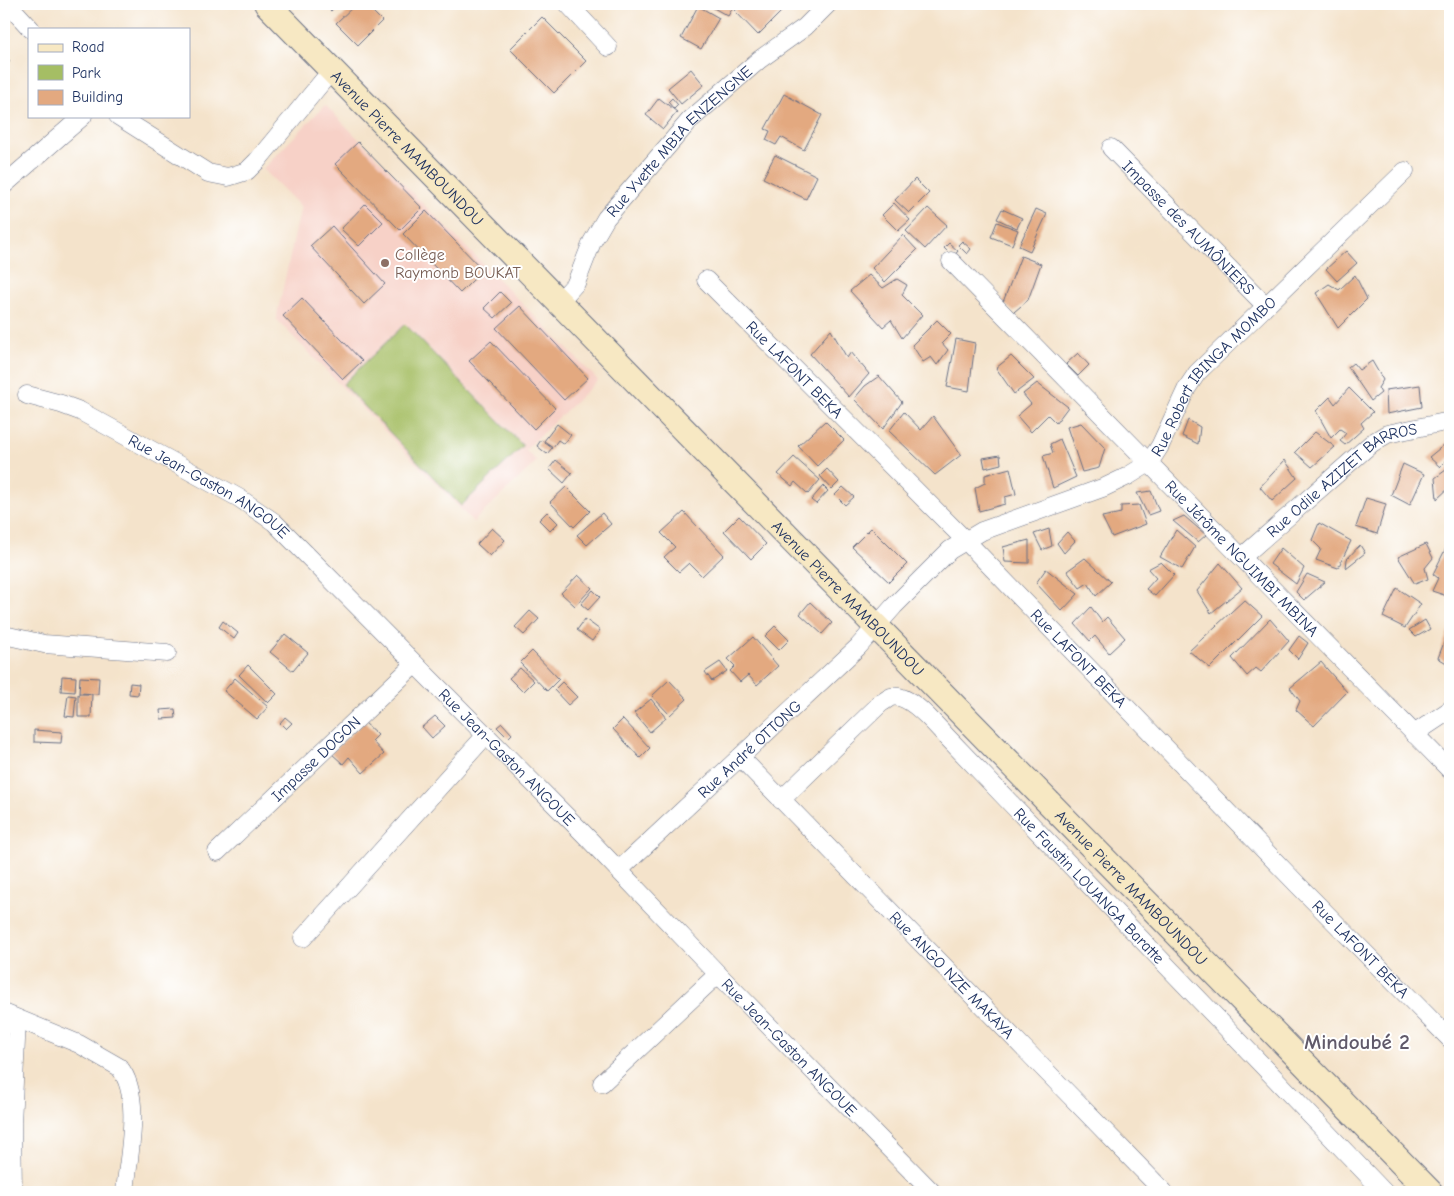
<svg xmlns="http://www.w3.org/2000/svg" width="1454" height="1196" viewBox="0 0 1454 1196" font-family="'Comic Neue',sans-serif">
<style>
.built{fill:#f7d1c7}
.green{fill:#a5be64;stroke:#607661}
.building{fill:#e3a980}
.lines{fill:none;stroke-linecap:round;stroke-linejoin:round}
.street-casing{stroke:#676e84;stroke-width:19}
.secondary-casing{stroke:#676e84;stroke-width:27}
.street{stroke:#fff;stroke-width:18}
.secondary{stroke:#f7e8c3;stroke-width:25}
.education-dot{fill:#8d6e63;stroke:#fff;stroke-width:2}
.labels{text-anchor:middle;stroke-width:4;stroke-linejoin:round;paint-order:stroke}
.street-label{font-size:16px;fill:#1b2f5e;stroke:#fff}
.education-label{font-size:16px;fill:#785e54;stroke:#fff;text-anchor:start}
.district-label{font-size:21px;font-weight:bold;fill:#615a6a;stroke:#fff}
</style>
<rect width="100%" height="100%" fill="#fff"/>
<filter id="ink" filterUnits="userSpaceOnUse"><feTurbulence type="fractalNoise" baseFrequency=".02" numOctaves="2"/><feDisplacementMap in="SourceGraphic" scale="10" xChannelSelector="R" yChannelSelector="G"/><feConvolveMatrix kernelMatrix="1 2 1 2 8 2 1 2 1" color-interpolation-filters="sRGB"/></filter>
<filter id="wash" filterUnits="userSpaceOnUse"><feTurbulence type="fractalNoise" baseFrequency=".0096" numOctaves="4" result="noise"/><feDisplacementMap in="SourceGraphic" scale="20" xChannelSelector="R" yChannelSelector="G"/><feGaussianBlur stdDeviation="1.12" result="paint"/><feColorMatrix in="noise" values="0 0 0 0 0 0 0 0 0 0 0 0 0 0 0 0 0 1.4 0 .05"/><feComposite in="paint" operator="in"/></filter>
<g filter="url(#wash)">
<rect width="100%" height="100%" fill="#f4e3cb"/>
<polygon class="built" points="325,105 598,380 525,450 537,461 473,522 276,319 301,207 263,169"/>
<polygon class="green" points="405,324 523,446 461,506 343,384"/>
<g id="blocks">
<g class="building">
<polygon points="323,4 338,4 331,11"/>
<polygon points="356,4 365,4 382,21 358,45 336,23"/>
<polygon points="711,4 735,4 728,16 710,6"/>
<polygon points="742,4 785,4 787,6 758,35 735,11"/>
<polygon points="698,6 719,18 701,49 681,38"/>
<polygon points="542,17 586,61 554,93 510,49"/>
<polygon points="4,55 10,61 4,68"/>
<polygon points="691,69 704,85 681,104 668,88"/>
<polygon points="784,94 822,115 804,150 781,137 776,145 766,140 770,131 765,129"/>
<polygon points="659,98 677,112 663,129 646,115"/>
<polygon points="672,98 678,105 674,109 668,102"/>
<polygon points="358,142 422,208 400,230 335,164"/>
<polygon points="775,155 817,176 806,199 763,178"/>
<polygon points="915,179 929,193 909,213 895,200"/>
<polygon points="894,203 910,220 898,231 882,215"/>
<polygon points="365,204 383,222 359,246 341,229"/>
<polygon points="928,208 947,225 925,249 906,231"/>
<polygon points="1002,209 1022,218 1017,228 997,219"/>
<polygon points="1036,209 1047,214 1030,251 1019,246"/>
<polygon points="426,211 483,270 460,293 403,234"/>
<polygon points="997,222 1018,230 1012,245 991,237"/>
<polygon points="332,226 385,284 364,304 310,246"/>
<polygon points="903,235 917,250 885,282 872,268"/>
<polygon points="962,241 971,249 967,254 958,245"/>
<polygon points="949,243 958,251 953,257 944,248"/>
<polygon points="1346,251 1357,263 1337,281 1326,269"/>
<polygon points="1021,256 1041,264 1028,300 1014,312 1003,302"/>
<polygon points="869,275 883,288 897,279 907,285 902,295 922,315 902,338 891,320 883,327 850,291"/>
<polygon points="1355,275 1367,299 1338,328 1316,293 1329,284 1339,290"/>
<polygon points="500,292 511,303 495,318 484,308"/>
<polygon points="302,298 362,361 343,379 283,316"/>
<polygon points="520,306 588,378 564,400 496,328"/>
<polygon points="937,320 951,334 942,343 948,350 937,365 931,357 923,362 912,345"/>
<polygon points="831,330 847,358 851,352 869,374 849,397 810,354"/>
<polygon points="956,339 975,343 969,391 947,387"/>
<polygon points="491,341 555,408 534,429 469,361"/>
<polygon points="1078,353 1089,365 1078,376 1066,364"/>
<polygon points="1011,356 1034,379 1014,394 996,368"/>
<polygon points="1372,361 1383,380 1378,388 1381,393 1371,401 1348,367 1353,363 1359,370"/>
<polygon points="879,376 902,402 883,429 854,399 865,386"/>
<polygon points="1037,383 1068,407 1056,423 1048,415 1031,432 1017,416 1031,404 1023,394"/>
<polygon points="1420,385 1422,407 1387,414 1386,390"/>
<polygon points="1349,388 1373,412 1361,423 1364,428 1345,445 1340,441 1346,433 1340,429 1331,438 1316,411 1330,397 1335,404"/>
<polygon points="904,412 921,430 933,416 961,455 935,475 889,431"/>
<polygon points="1188,420 1200,427 1198,444 1182,436"/>
<polygon points="825,421 844,440 817,466 798,446"/>
<polygon points="1081,423 1105,448 1099,468 1082,472 1067,427"/>
<polygon points="557,424 571,435 564,444 558,440 553,447 544,441"/>
<polygon points="1315,432 1335,447 1312,467 1295,452"/>
<polygon points="1060,439 1076,477 1053,488 1043,456 1053,453 1050,444"/>
<polygon points="541,440 552,448 547,454 537,446"/>
<polygon points="1450,440 1450,457 1440,467 1429,457"/>
<polygon points="1000,455 1001,464 985,468 983,458"/>
<polygon points="794,457 820,480 808,494 795,482 792,486 778,474"/>
<polygon points="556,460 572,473 564,483 549,469"/>
<polygon points="1285,460 1297,478 1272,501 1260,487"/>
<polygon points="1403,464 1424,474 1410,505 1391,495"/>
<polygon points="1450,467 1450,487 1437,499 1435,478"/>
<polygon points="1010,468 1016,494 1005,497 1005,504 979,511 975,488 985,483 985,475"/>
<polygon points="827,469 839,482 832,489 820,476"/>
<polygon points="823,486 828,491 816,504 811,500"/>
<polygon points="566,487 590,511 574,527 550,502"/>
<polygon points="843,487 854,497 845,505 835,495"/>
<polygon points="1151,491 1159,511 1148,515 1137,493"/>
<polygon points="1366,498 1386,504 1377,534 1356,527"/>
<polygon points="1139,505 1146,524 1112,537 1102,517 1121,513 1121,506"/>
<polygon points="547,512 558,523 550,531 539,520"/>
<polygon points="684,512 724,555 702,576 689,563 679,572 664,557 675,547 661,533"/>
<polygon points="602,513 611,524 587,545 577,535"/>
<polygon points="739,516 766,544 751,559 724,531"/>
<polygon points="1184,516 1206,535 1198,542 1173,521"/>
<polygon points="1319,523 1351,541 1338,568 1316,560 1321,549 1312,540"/>
<polygon points="492,528 505,540 490,556 477,544"/>
<polygon points="871,528 907,564 889,582 852,547"/>
<polygon points="1049,529 1052,546 1042,550 1034,534"/>
<polygon points="1176,530 1195,547 1182,569 1160,557"/>
<polygon points="1067,532 1075,541 1064,553 1057,543"/>
<polygon points="1029,540 1029,563 1005,562 1003,547"/>
<polygon points="1426,544 1433,558 1425,568 1428,579 1415,584 1398,557"/>
<polygon points="1360,545 1365,553 1346,568 1347,559"/>
<polygon points="1281,548 1304,568 1296,584 1270,564"/>
<polygon points="1446,548 1450,551 1450,597 1432,591 1438,578 1433,574"/>
<polygon points="1085,558 1111,582 1096,596 1088,583 1080,588 1067,571"/>
<polygon points="1161,562 1174,575 1155,596 1146,589 1156,578 1148,569"/>
<polygon points="1220,563 1242,588 1211,613 1197,591"/>
<polygon points="1046,569 1078,594 1062,611 1036,583"/>
<polygon points="1307,574 1325,582 1304,600 1296,592"/>
<polygon points="578,575 592,588 575,606 561,593"/>
<polygon points="1397,588 1421,604 1405,628 1383,617"/>
<polygon points="593,590 600,597 588,610 581,604"/>
<polygon points="1244,600 1262,616 1210,668 1189,651"/>
<polygon points="810,602 832,623 822,634 800,614"/>
<polygon points="1091,607 1102,622 1107,617 1125,638 1109,653 1095,636 1090,641 1075,624"/>
<polygon points="530,611 539,619 524,635 515,627"/>
<polygon points="585,619 600,630 592,641 577,630"/>
<polygon points="1270,619 1289,641 1261,672 1256,668 1247,676 1232,658"/>
<polygon points="1425,620 1430,629 1416,637 1409,630"/>
<polygon points="223,621 238,633 234,639 219,627"/>
<polygon points="775,626 789,640 779,650 765,636"/>
<polygon points="1450,627 1450,665 1438,658"/>
<polygon points="285,634 308,653 293,671 270,652"/>
<polygon points="1299,636 1308,643 1298,659 1289,650"/>
<polygon points="753,637 778,666 757,685 748,675 740,682 730,671 735,666 728,659"/>
<polygon points="532,651 559,679 547,691 520,663"/>
<polygon points="720,662 727,671 712,681 705,672"/>
<polygon points="1321,662 1347,692 1314,726 1296,710 1300,701 1290,688"/>
<polygon points="248,665 277,694 268,703 239,675"/>
<polygon points="520,668 534,681 523,692 509,678"/>
<polygon points="62,676 76,677 75,692 61,691"/>
<polygon points="80,677 99,678 98,694 79,693"/>
<polygon points="235,678 268,707 257,719 224,691"/>
<polygon points="669,680 687,699 670,715 652,696"/>
<polygon points="562,682 577,697 568,705 554,690"/>
<polygon points="130,683 139,684 138,695 129,694"/>
<polygon points="78,694 92,694 91,717 78,717"/>
<polygon points="68,695 76,696 74,717 65,716"/>
<polygon points="651,699 666,718 650,732 634,713"/>
<polygon points="175,709 176,718 161,719 160,710"/>
<polygon points="435,716 445,726 432,738 422,727"/>
<polygon points="285,717 292,723 286,729 280,723"/>
<polygon points="623,719 650,748 640,758 613,729"/>
<polygon points="364,722 378,735 372,741 384,754 363,773 349,757 343,764 331,753"/>
<polygon points="502,723 512,734 508,738 497,727"/>
<polygon points="34,730 62,732 61,743 34,742"/>
</g>
</g>
</g>
<g filter="url(#ink)">
<use href="#blocks" fill-opacity="0" stroke="#676e84" stroke-width="1"/>
<g class="lines">
<defs>
<g id="street">
<polyline points="8,4 31,29"/>
<polyline points="568,4 608,47"/>
<polyline points="118,116 208,173 228,177 247,171 257,161 331,71"/>
<path id="s1" d="M1111,148L1266,306"/>
<polyline points="4,185 83,116"/>
<path id="s2" d="M951,261L1450,770"/>
<path id="s3" d="M706,280L966,541L1298,885L1450,1039"/>
<path id="s4" d="M558,303L576,283L592,242L606,218L690,120L759,60L805,27L828,4"/>
<path id="s5" d="M27,395L61,404L80,411L239,498L274,522L583,833L718,974L932,1192"/>
<path id="s6" d="M1242,557L1372,443L1387,434L1450,421"/>
<polyline points="4,635 44,644 167,653"/>
<polyline points="1414,734 1450,710"/>
<path id="s7" d="M740,757L1164,1192"/>
<path id="s8" d="M781,800L881,703C884,702 888,698 891,697C910,692 936,726 948,738L1384,1192"/>
<path id="s9" d="M217,852L415,664"/>
<path id="s10" d="M619,870L858,647L894,606L950,550L982,531L1105,487L1128,476L1149,463L1160,446L1187,388L1197,373L1405,171"/>
<polyline points="303,938 486,735"/>
<path d="M4,1013L79,1044L119,1067C143,1095 128,1158 125,1192"/>
<polyline points="602,1083 718,974"/>
<polyline points="13,1192 12,1123 17,1019"/>
</g>
<g id="secondary">
<path id="s11" d="M267,4L1430,1192"/>
</g>
</defs>
<use href="#street" class="street-casing"/>
<use href="#secondary" class="secondary-casing"/>
<use href="#street" class="street"/>
<use href="#secondary" class="secondary"/>
</g>
</g>
<circle class="education-dot" cx="385" cy="263" r="5"/>
<g class="labels">
<g class="street-label">
<text dy="6" stroke="none"><textPath href="#s4" startOffset="205">Rue Yvette MBIA ENZENGNE</textPath></text>
<text dy="6" stroke="none"><textPath href="#s11" startOffset="201">Avenue Pierre MAMBOUNDOU</textPath></text>
<text dy="6" stroke="none"><textPath href="#s1" startOffset="111">Impasse des AUMÔNIERS</textPath></text>
<text dy="6" stroke="none"><textPath href="#s3" startOffset="126">Rue LAFONT BEKA</textPath></text>
<text dy="6" stroke="none"><textPath href="#s10" startOffset="788">Rue Robert IBINGA MOMBO</textPath></text>
<text dy="6" stroke="none"><textPath href="#s6" startOffset="128">Rue Odile AZIZET BARROS</textPath></text>
<text dy="6" stroke="none"><textPath href="#s5" startOffset="205">Rue Jean-Gaston ANGOUE</textPath></text>
<text dy="6" stroke="none"><textPath href="#s2" startOffset="416">Rue Jérôme NGUIMBI MBINA</textPath></text>
<text dy="6" stroke="none"><textPath href="#s11" startOffset="831">Avenue Pierre MAMBOUNDOU</textPath></text>
<text dy="6" stroke="none"><textPath href="#s3" startOffset="531">Rue LAFONT BEKA</textPath></text>
<text dy="6" stroke="none"><textPath href="#s10" startOffset="178">Rue André OTTONG</textPath></text>
<text dy="6" stroke="none"><textPath href="#s5" startOffset="610">Rue Jean-Gaston ANGOUE</textPath></text>
<text dy="6" stroke="none"><textPath href="#s9" startOffset="136">Impasse DOGON</textPath></text>
<text dy="6" stroke="none"><textPath href="#s8" startOffset="428">Rue Faustin LOUANGA Baratte</textPath></text>
<text dy="6" stroke="none"><textPath href="#s11" startOffset="1236">Avenue Pierre MAMBOUNDOU</textPath></text>
<text dy="6" stroke="none"><textPath href="#s3" startOffset="936">Rue LAFONT BEKA</textPath></text>
<text dy="6" stroke="none"><textPath href="#s7" startOffset="304">Rue ANGO NZE MAKAYA</textPath></text>
<text dy="6" stroke="none"><textPath href="#s5" startOffset="1015">Rue Jean-Gaston ANGOUE</textPath></text>
</g>
<g class="education-label">
<text x="395" y="260">Collège<tspan x="395" dy="18">Raymonb BOUKAT</tspan></text>
</g>
<g class="district-label">
<text x="1357" y="1049">Mindoubé 2</text>
</g>
</g>
<rect width="1454" height="1196" fill="none" stroke="#fff" stroke-width="20"/>
<rect x="28" y="28" width="162" height="90" fill="#ffffff" stroke="#a4acbf"/>
<rect x="38" y="44" width="25" height="8" fill="#f7e8c3" stroke="#a4acbf"/>
<text x="72" y="52" font-size="15" fill="#1b2f5e">Road</text>
<rect x="38" y="65" width="25" height="15" fill="#a5be64" stroke="#a4acbf"/>
<text x="72" y="78" font-size="15" fill="#1b2f5e">Park</text>
<rect x="38" y="90" width="25" height="15" fill="#e3a980" stroke="#a4acbf"/>
<text x="72" y="102" font-size="15" fill="#1b2f5e">Building</text>
</svg>
